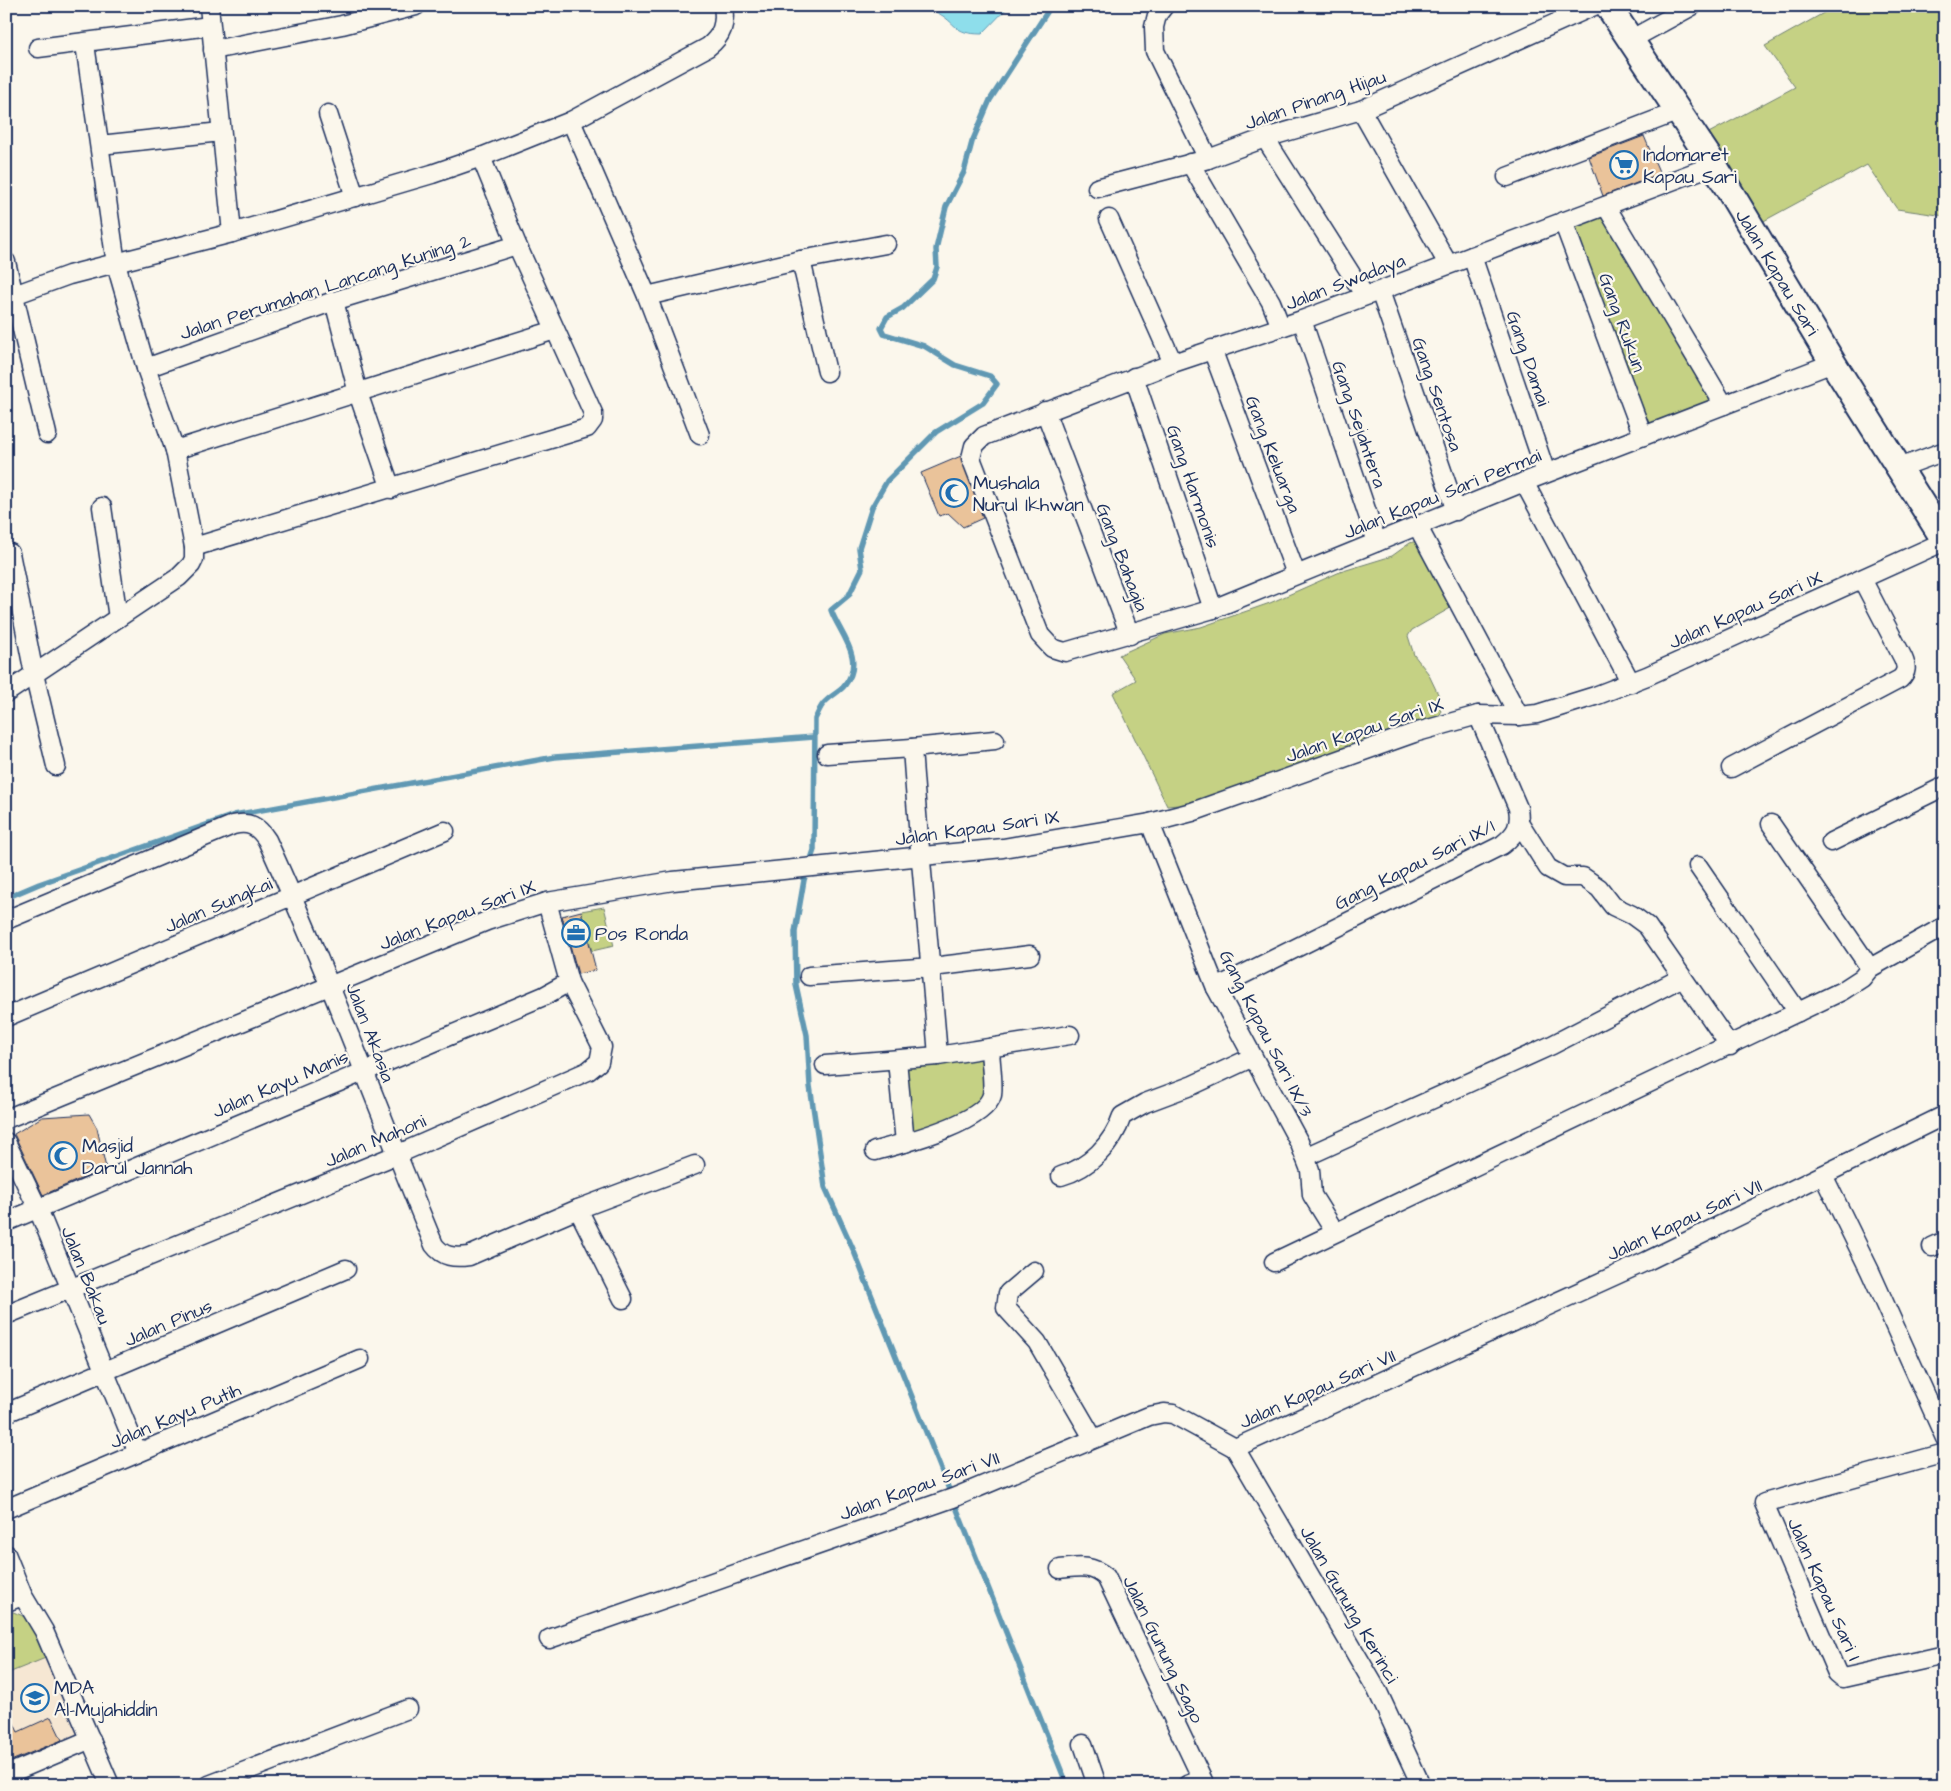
<svg xmlns="http://www.w3.org/2000/svg" width="1951" height="1791" viewBox="0 0 1951 1791" font-family="'Architects Daughter',sans-serif">
<style>
.built{fill:#f6e7d3}
.green{fill:#c5d184;stroke:#708071}
.water{fill:#8edeeb;stroke:#6098b3}
.lines{fill:none;stroke-linecap:round;stroke-linejoin:round}
.stream{stroke:#6098b3;stroke-width:5.5}
.building{fill:#eac39a;stroke:#1b2f5e}
.street-casing{stroke:#1b2f5e;stroke-width:21}
.secondary-casing{stroke:#1b2f5e;stroke-width:29}
.street{stroke:#fbf7ec;stroke-width:18}
.secondary{stroke:#fbf7ec;stroke-width:25}
.labels{text-anchor:middle;stroke-width:4.5;stroke-linejoin:round;paint-order:stroke}
.street-label{font-size:19px;fill:#1b2f5e;stroke:#fbf7ec}
.poi-label{font-size:19px;fill:#1b2f5e;stroke:#fbf7ec;text-anchor:start}
</style>
<rect width="100%" height="100%" fill="#fbf7ec"/>
<filter id="ink" filterUnits="userSpaceOnUse"><feTurbulence type="fractalNoise" baseFrequency=".02" numOctaves="2"/><feDisplacementMap in="SourceGraphic" scale="10" xChannelSelector="R" yChannelSelector="G"/><feConvolveMatrix kernelMatrix="1 2 1 2 8 2 1 2 1" color-interpolation-filters="sRGB"/></filter>
<g filter="url(#ink)">
<polygon class="built" points="13,1612 33,1622 81,1739 6,1770 6,1614"/>
<g class="green">
<polygon points="1836,6 1945,6 1945,216 1897,209 1867,165 1760,223 1703,136 1795,87 1765,46"/>
<polygon points="1606,206 1724,405 1643,436 1563,221"/>
<polygon points="1420,540 1454,606 1412,630 1408,636 1414,655 1428,673 1438,694 1441,713 1437,717 1415,722 1389,737 1189,804 1167,806 1113,693 1136,680 1119,655 1165,634 1201,627 1270,603 1340,572 1392,556 1410,543"/>
<polygon points="604,907 614,946 592,951 581,911"/>
<polygon points="985,1051 988,1094 978,1110 911,1132 903,1068"/>
<path d="M13,1612C38,1620 38,1634 48,1657L6,1674V1614Z"/>
</g>
<path class="water" d="M909,6H1009L982,34C952,34 958,23 936,12C928,8 917,9 909,6Z"/>
<g class="lines">
<g class="stream">
<path d="M1051,6L990,100L972,142L964,172L946,207L936,249L937,267L933,279L903,308L887,317L881,328L884,334L924,346L955,365L990,376L997,384L983,403L936,432L887,481L872,507L859,548L862,569L849,595L831,610C839,633 866,658 845,685C840,692 831,695 825,702C820,706 818,714 815,719L814,850L804,880L795,932L796,985L807,1035L810,1086L825,1187L853,1249L1067,1785"/>
<polyline points="6,898 39,884 234,815 555,757 814,737"/>
</g>
</g>
<g class="building">
<polygon points="1644,136 1660,174 1603,196 1589,157"/>
<polygon points="961,456 983,518 963,527 948,513 939,516 921,473"/>
<polygon points="581,911 596,970 578,974 562,916"/>
<polygon points="89,1114 97,1128 106,1168 43,1195 14,1134 42,1117"/>
<polygon points="6,1707 18,1732 51,1717 62,1740 6,1763"/>
</g>
<g class="lines">
<defs>
<g id="street">
<polyline points="209,6 232,233"/>
<polyline points="1164,6 1157,15 1154,27 1155,51 1208,159"/>
<polyline points="1630,40 1692,6"/>
<polyline points="38,48 210,26"/>
<polyline points="213,50 342,25 416,6"/>
<polyline points="1361,110 1448,264"/>
<polyline points="328,114 355,197"/>
<polyline points="571,121 647,296 801,260 886,244"/>
<polyline points="1265,138 1365,296"/>
<polyline points="100,145 221,132"/>
<polyline points="1190,163 1271,302 1281,327"/>
<polyline points="1714,165 1302,320 1173,363 984,436 974,446 971,458 1040,635 1052,648 1065,652 1213,609 1524,482 1833,363"/>
<polyline points="1507,177 1679,111"/>
<polyline points="1097,188 1208,159 1265,138 1361,110 1594,6"/>
<polyline points="1606,206 1724,405"/>
<polyline points="1109,219 1173,363"/>
<polyline points="1563,221 1643,436"/>
<polyline points="1472,256 1546,473"/>
<polyline points="801,260 827,372"/>
<polyline points="6,262 47,434"/>
<polyline points="1380,291 1456,511"/>
<path d="M14,295L69,275L232,233L432,174L481,157L571,121L708,47C722,36 726,24 723,6"/>
<polyline points="647,296 700,435"/>
<polyline points="334,301 358,393 391,489"/>
<polyline points="1302,320 1377,542"/>
<polyline points="1212,349 1296,574"/>
<polyline points="146,368 334,301 517,245"/>
<polyline points="1134,377 1213,609"/>
<polyline points="1045,411 1130,635"/>
<polyline points="175,450 555,330"/>
<polyline points="1899,468 1945,451"/>
<polyline points="1524,482 1631,683"/>
<polyline points="102,507 118,618"/>
<polyline points="1418,527 1519,716"/>
<polyline points="194,547 587,428 593,420 593,413 517,245 481,157"/>
<polyline points="10,553 34,674 56,766"/>
<polyline points="6,693 179,577 191,565 194,559 194,547 175,450 146,368 116,264 85,44"/>
<polyline points="827,754 912,748"/>
<path d="M1731,768L1900,679C1907,672 1907,667 1903,658L1862,579"/>
<polyline points="1519,822 1548,868 1564,877 1583,877 1599,888 1613,906 1632,915 1647,926 1730,1046"/>
<polyline points="1150,823 1216,988 1300,1144 1310,1170 1312,1195 1335,1232"/>
<polyline points="1771,824 1870,968"/>
<polyline points="1831,842 1945,786"/>
<polyline points="1698,866 1798,1012"/>
<path d="M6,920L233,825C249,821 258,826 267,840C328,973 378,1110 434,1245C443,1257 454,1258 469,1256L578,1209L695,1165"/>
<polyline points="809,976 932,967 1030,955"/>
<path d="M1216,988L1502,845C1516,834 1521,826 1518,808L1478,715"/>
<polyline points="6,1017 445,831"/>
<path d="M938,1056C930,953 919,851 912,748L995,740"/>
<polyline points="897,1060 905,1143"/>
<polyline points="825,1065 938,1056 1070,1035"/>
<polyline points="6,1119 487,921 547,902 673,881 1003,848 1150,823 1192,812 1414,733 1478,715 1519,716 1537,714 1595,696 1647,676 1945,541"/>
<polyline points="6,1142 38,1209 138,1453"/>
<path d="M875,1151C901,1144 985,1123 992,1095C994,1083 990,1060 990,1048"/>
<polyline points="1305,1157 1552,1045 1681,978"/>
<polyline points="1823,1175 1870,1271 1945,1438"/>
<path d="M1061,1176C1089,1168 1113,1144 1122,1116L1145,1103L1193,1085L1253,1057"/>
<polyline points="578,1209 623,1299"/>
<polyline points="6,1222 544,996 569,982"/>
<polyline points="1932,1247 1945,1241"/>
<polyline points="1274,1262 1842,991 1862,978 1870,968 1945,926"/>
<polyline points="1034,1271 1008,1293 1006,1308 1037,1342 1093,1438"/>
<polyline points="6,1315 396,1155 588,1071 599,1062 602,1047 569,982 547,902"/>
<polyline points="6,1413 346,1269"/>
<polyline points="1235,1448 1647,1261 1945,1115"/>
<polyline points="1235,1448 1377,1690 1421,1785"/>
<polyline points="1945,1453 1764,1503 1837,1673 1843,1678 1945,1655"/>
<polyline points="6,1509 360,1359"/>
<polyline points="6,1554 23,1596 44,1631 110,1785"/>
<path d="M1060,1569C1079,1567 1091,1564 1106,1577L1205,1785"/>
<polyline points="6,1602 23,1596"/>
<polyline points="549,1639 953,1498 1149,1416 1164,1413 1173,1414 1235,1448"/>
<polyline points="1083,1744 1097,1785"/>
<polyline points="6,1775 91,1739"/>
<polyline points="209,1785 408,1709"/>
<polyline points="1187,1785 1202,1779"/>
</g>
<polyline id="secondary" points="1608,6 1714,165 1833,363 1945,541"/>
</defs>
<use href="#street" class="street-casing"/>
<use href="#secondary" class="secondary-casing"/>
<use href="#street" class="street"/>
<use href="#secondary" class="secondary"/>
</g>
</g>
<defs>
<symbol id="supermarket-ring" viewBox="-11 -11 22 22"><circle r="9.5" fill="#fbf7ec" stroke="#1f6fb2" stroke-width="1.5"/><path d="M-6-5.5h2.5l.6 2H6L4.5 2H-2.5L-4.4-4H-6ZM-1.5 3.2a1.3 1.3 0 1 0 .1 0ZM3 3.2a1.3 1.3 0 1 0 .1 0Z" fill="#1f6fb2"/></symbol>
<symbol id="mosque-ring" viewBox="-11 -11 22 22"><circle r="9.5" fill="#fbf7ec" stroke="#1f6fb2" stroke-width="1.5"/><path d="M3.5-4.9A6 6 0 1 0 3.5 4.9A5 5 0 1 1 3.5-4.9Z" fill="#1f6fb2"/></symbol>
<symbol id="office-ring" viewBox="-11 -11 22 22"><circle r="9.5" fill="#fbf7ec" stroke="#1f6fb2" stroke-width="1.5"/><path d="M-6-3h4V-5.5h4V-3h4V5H-6ZM-1-4.5V-3h2v-1.5ZM-6 0V1H6V0Z" fill="#1f6fb2"/></symbol>
<symbol id="school-ring" viewBox="-11 -11 22 22"><circle r="9.5" fill="#fbf7ec" stroke="#1f6fb2" stroke-width="1.5"/><path d="M0-5L7-2L0 1L-7-2ZM-4 1L0 2.5L4 1V4Q0 6-4 4Z" fill="#1f6fb2"/></symbol>
</defs>
<g fill-rule="evenodd">
<use href="#supermarket-ring" x="1608" y="149" width="32" height="32"/>
<use href="#mosque-ring" x="938" y="477" width="32" height="32"/>
<use href="#office-ring" x="560" y="917" width="32" height="32"/>
<use href="#mosque-ring" x="47" y="1140" width="32" height="32"/>
<use href="#school-ring" x="19" y="1682" width="32" height="32"/>
</g>
<g class="labels">
<g class="street-label">
<text transform="translate(1315 99) rotate(-19)" y="7">Jalan Pinang Hijau</text>
<text transform="translate(1778 272) rotate(59)" y="7">Jalan Kapau Sari</text>
<text transform="translate(1345 281) rotate(-21)" y="7">Jalan Swadaya</text>
<text transform="translate(325 286) rotate(-18)" y="7">Jalan Perumahan Lancang Kuning 2</text>
<text transform="translate(1623 322) rotate(70)" y="7">Gang Rukun</text>
<text transform="translate(1529 358) rotate(71)" y="7">Gang Damai</text>
<text transform="translate(1438 394) rotate(71)" y="7">Gang Sentosa</text>
<text transform="translate(1360 424) rotate(71)" y="7">Gang Sejahtera</text>
<text transform="translate(1274 454) rotate(69)" y="7">Gang Keluarga</text>
<text transform="translate(1194 486) rotate(71)" y="7">Gang Harmonis</text>
<text transform="translate(1442 493) rotate(-22)" y="7">Jalan Kapau Sari Permai</text>
<text transform="translate(1123 557) rotate(69)" y="7">Gang Bahagia</text>
<text transform="translate(1745 609) rotate(-24)" y="7">Jalan Kapau Sari IX</text>
<text transform="translate(1364 729) rotate(-19)" y="7">Jalan Kapau Sari IX</text>
<text transform="translate(977 827) rotate(-8)" y="7">Jalan Kapau Sari IX</text>
<text transform="translate(1414 864) rotate(-27)" y="7">Gang Kapau Sari IX/1</text>
<text transform="translate(218 904) rotate(-23)" y="7">Jalan Sungkai</text>
<text transform="translate(457 914) rotate(-21)" y="7">Jalan Kapau Sari IX</text>
<text transform="translate(371 1032) rotate(69)" y="7">Jalan Akasia</text>
<text transform="translate(1267 1033) rotate(63)" y="7">Gang Kapau Sari IX/3</text>
<text transform="translate(280 1083) rotate(-23)" y="7">Jalan Kayu Manis</text>
<text transform="translate(375 1140) rotate(-23)" y="7">Jalan Mahoni</text>
<text transform="translate(1684 1219) rotate(-25)" y="7">Jalan Kapau Sari VII</text>
<text transform="translate(87 1275) rotate(68)" y="7">Jalan Bakau</text>
<text transform="translate(168 1322) rotate(-23)" y="7">Jalan Pinus</text>
<text transform="translate(1317 1388) rotate(-24)" y="7">Jalan Kapau Sari VII</text>
<text transform="translate(175 1415) rotate(-23)" y="7">Jalan Kayu Putih</text>
<text transform="translate(919 1485) rotate(-20)" y="7">Jalan Kapau Sari VII</text>
<text transform="translate(1825 1589) rotate(66)" y="7">Jalan Kapau Sari I</text>
<text transform="translate(1350 1604) rotate(60)" y="7">Jalan Gunung Kerinci</text>
<text transform="translate(1164 1649) rotate(64)" y="7">Jalan Gunung Sago</text>
</g>
<g class="poi-label">
<text x="1643" y="161">Indomaret<tspan x="1643" dy="22">Kapau Sari</tspan></text>
<text x="973" y="489">Mushala<tspan x="973" dy="22">Nurul Ikhwan</tspan></text>
<text x="595" y="940">Pos Ronda</text>
<text x="82" y="1152">Masjid<tspan x="82" dy="22">Darul Jannah</tspan></text>
<text x="54" y="1694">MDA<tspan x="54" dy="22">Al-Mujahiddin</tspan></text>
</g>
</g>
<rect width="1951" height="1791" fill="none" stroke="#fbf7ec" stroke-width="25"/>
<rect x="12" y="12" width="1926" height="1766" fill="none" stroke="#1b2f5e" stroke-width="2" filter="url(#ink)"/>
</svg>
